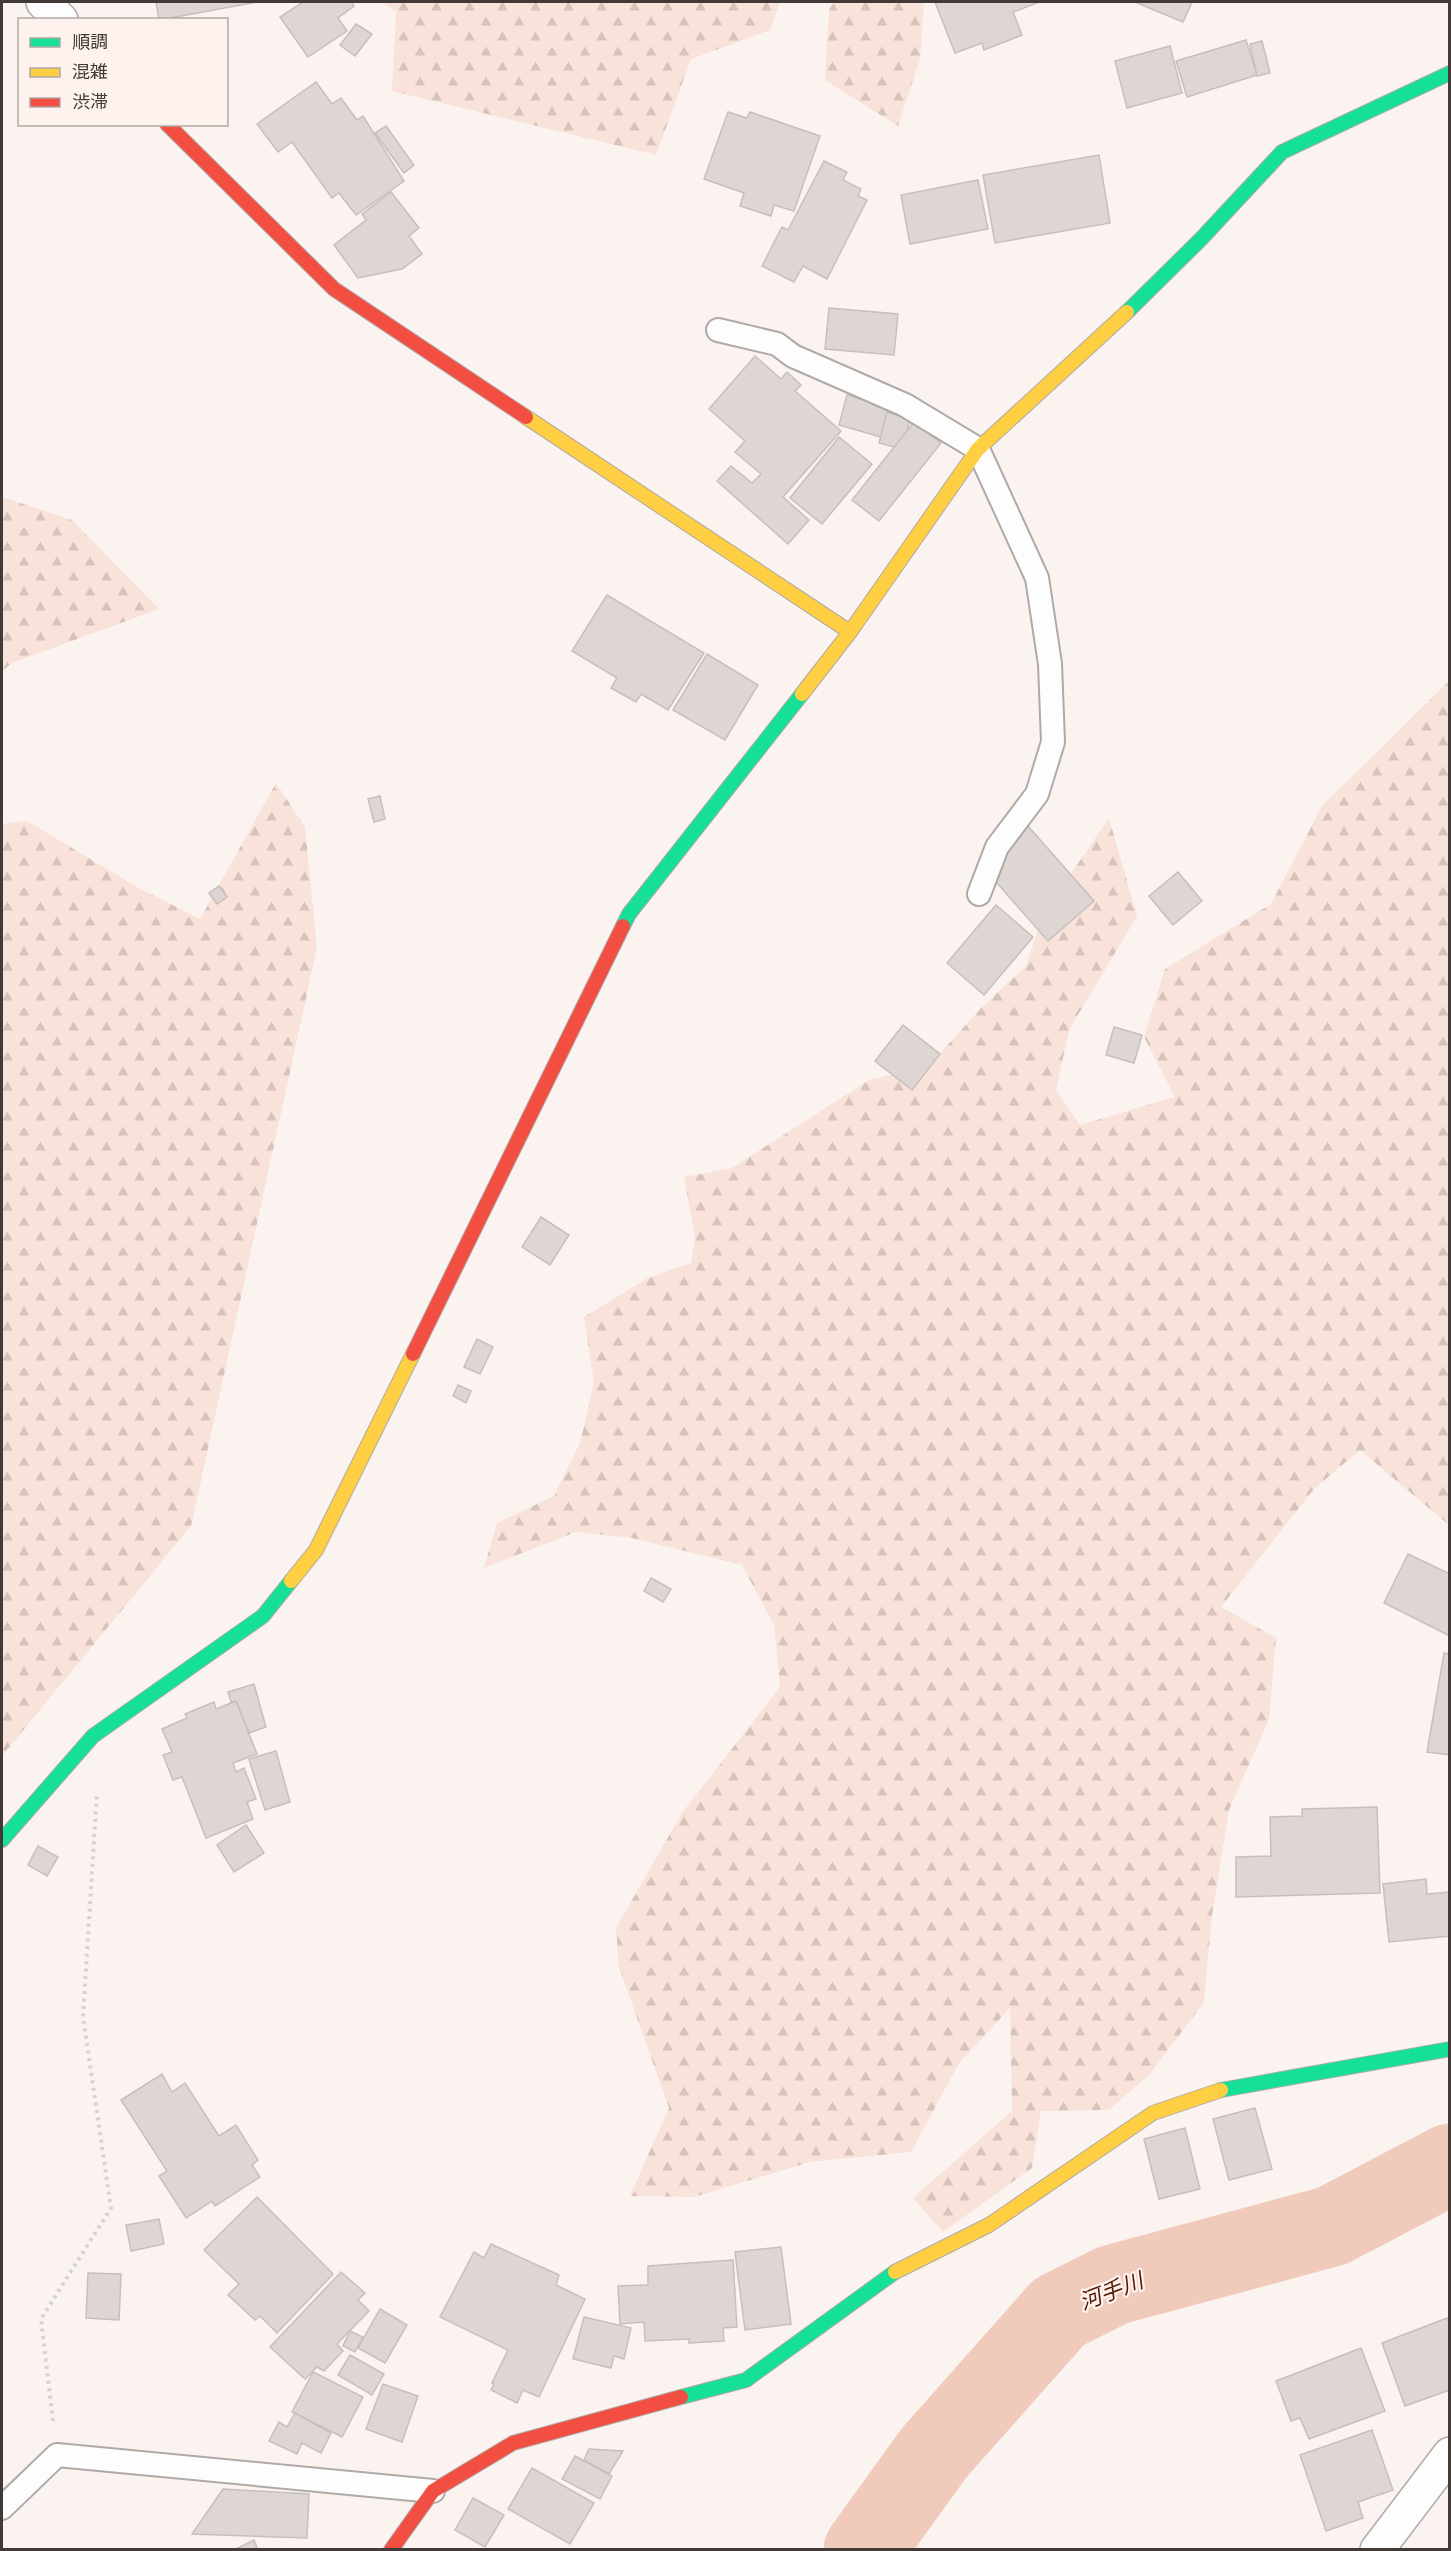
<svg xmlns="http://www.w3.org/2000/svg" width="1451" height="2551" viewBox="0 0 1451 2551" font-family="Bitter,'Noto Sans JP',serif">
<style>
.forest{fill:url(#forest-firs)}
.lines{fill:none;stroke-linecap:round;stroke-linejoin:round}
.river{stroke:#f0cabb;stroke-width:81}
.building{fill:#ddd6d3;stroke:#c6c0bd;stroke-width:1.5}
.lane-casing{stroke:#b0aaa7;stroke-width:26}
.street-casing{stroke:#b0aaa7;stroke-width:36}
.fast-casing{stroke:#b0aaa7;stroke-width:16}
.slow-casing{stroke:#b0aaa7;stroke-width:16}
.jam-casing{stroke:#b0aaa7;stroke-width:16}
.path{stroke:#d5d3d2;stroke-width:4;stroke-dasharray:3 4.5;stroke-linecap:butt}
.lane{stroke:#fefdfd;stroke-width:22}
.street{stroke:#fefdfd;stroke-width:33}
.fast{stroke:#16e098;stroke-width:14}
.slow{stroke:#ffcf43;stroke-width:14}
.jam{stroke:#f24e42;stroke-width:14}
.labels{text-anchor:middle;stroke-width:4.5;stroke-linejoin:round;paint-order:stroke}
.water-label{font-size:22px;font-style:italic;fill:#571b00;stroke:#fdf2ed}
</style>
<defs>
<pattern id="forest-firs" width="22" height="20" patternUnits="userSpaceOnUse" patternTransform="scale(1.5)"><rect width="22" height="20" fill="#f9e2d9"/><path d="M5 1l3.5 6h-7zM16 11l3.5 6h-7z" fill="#d7c3bb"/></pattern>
</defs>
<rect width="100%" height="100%" fill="#faf3f0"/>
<g class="forest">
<polygon points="382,2 780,2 770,30 691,59 656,155 392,91 396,12"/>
<polygon points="834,2 924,2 920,59 898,126 825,80 829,10"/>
<polygon points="2,497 72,520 159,609 12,663 2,671"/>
<polygon points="1449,681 1449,1525 1360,1450 1314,1489 1221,1607 1276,1638 1269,1719 1229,1810 1212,1915 1204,2002 1150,2074 1109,2110 1041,2111 1032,2168 943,2232 913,2198 1012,2111 1010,2008 959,2063 911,2152 810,2162 694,2197 630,2196 669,2108 619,1967 616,1928 682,1813 780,1687 774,1625 742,1565 632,1538 576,1532 484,1568 497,1523 554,1496 580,1443 594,1383 584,1317 648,1278 691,1263 695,1237 684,1177 732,1168 871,1079 927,1068 982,1007 1026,966 1038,930 1062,887 1109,818 1137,916 1069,1030 1056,1090 1080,1125 1175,1097 1144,1037 1165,969 1271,904 1322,806"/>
<polygon points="276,783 305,827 317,948 191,1526 2,1756 2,824 27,821 137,887 200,919"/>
</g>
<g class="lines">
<polyline class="river" points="864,2550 934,2453 1059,2312 1113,2285 1332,2226 1450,2164"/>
</g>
<g class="building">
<polygon points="156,2 257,2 159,20"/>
<polygon points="303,2 352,2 354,6 338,18 347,31 308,57 280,17"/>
<polygon points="935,2 1036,2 1037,3 1013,12 1022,35 984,50 982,43 955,53"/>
<polygon points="1135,2 1192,2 1183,22"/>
<polygon points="356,24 372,34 355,56 340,45"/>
<polygon points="1246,40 1257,75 1187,97 1176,61"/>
<polygon points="1262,41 1270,73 1257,76 1250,44"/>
<polygon points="1170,46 1182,93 1127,108 1115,61"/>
<polygon points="316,82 332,104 341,98 357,120 363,116 404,181 356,215 339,193 332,198 292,142 278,152 257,124"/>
<polygon points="728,112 747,118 750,112 820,136 794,211 774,205 771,216 740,206 744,193 704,179"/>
<polygon points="386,126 414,165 404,173 375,133"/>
<polygon points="1099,155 1110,223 995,243 983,175"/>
<polygon points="824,161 847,172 843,180 861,189 858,196 867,200 827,279 803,266 794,282 762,266 782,227 788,230"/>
<polygon points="978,180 988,229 910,244 901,195"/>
<polygon points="391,192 419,228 409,236 422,254 402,269 358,278 334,245 366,220 362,214"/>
<polygon points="829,308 898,314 894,355 825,349"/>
<polygon points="755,356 781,379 787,372 801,385 795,391 841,431 783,497 809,520 788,544 717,481 731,466 752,483 761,474 735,452 745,441 709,409"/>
<polygon points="847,395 889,407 881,437 839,425"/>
<polygon points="887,412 910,419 907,432 894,447 879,443"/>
<polygon points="914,422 941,443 879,521 852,500"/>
<polygon points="839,437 872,464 822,524 790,498"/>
<polygon points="607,595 704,653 668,710 641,694 636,702 611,688 617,678 572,651"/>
<polygon points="707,654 758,685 725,740 673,710"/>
<polygon points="380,796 385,819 374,822 368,799"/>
<polygon points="1028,826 1094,901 1048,941 982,866"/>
<polygon points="1178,872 1202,901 1173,925 1149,896"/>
<polygon points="219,886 227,897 217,904 209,893"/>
<polygon points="996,905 1033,937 984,995 947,963"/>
<polygon points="903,1025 940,1054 912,1090 875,1061"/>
<polygon points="1114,1027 1142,1035 1134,1063 1106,1055"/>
<polygon points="541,1217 569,1235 550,1265 522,1247"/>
<polygon points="477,1339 493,1347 480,1374 464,1367"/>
<polygon points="458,1385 471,1391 466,1403 453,1396"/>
<polygon points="1408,1554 1450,1574 1450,1636 1384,1603"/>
<polygon points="651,1578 671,1589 663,1602 644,1591"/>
<polygon points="1444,1653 1450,1654 1450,1755 1427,1752"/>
<polygon points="254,1684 266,1727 249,1733 236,1701 231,1702 228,1692"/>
<polygon points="236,1701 257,1754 233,1763 236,1772 244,1768 256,1799 247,1802 253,1819 206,1838 182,1777 173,1780 163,1755 172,1752 162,1729 187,1718 185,1714 214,1702 216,1709"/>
<polygon points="276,1751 290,1802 265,1810 249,1759"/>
<polygon points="1377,1807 1380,1893 1236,1897 1236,1857 1271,1856 1270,1817 1302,1816 1302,1809"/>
<polygon points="246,1825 264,1853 234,1872 217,1845"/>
<polygon points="38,1846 58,1857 47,1876 28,1865"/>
<polygon points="1426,1879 1427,1894 1450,1892 1450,1936 1389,1942 1383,1884"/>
<polygon points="162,2074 172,2092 185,2083 219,2136 236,2125 258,2160 252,2165 260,2177 215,2206 212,2201 186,2218 159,2176 167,2171 121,2100"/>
<polygon points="1255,2108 1272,2169 1229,2180 1213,2119"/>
<polygon points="1185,2128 1200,2189 1159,2199 1144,2139"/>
<polygon points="257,2197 333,2274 277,2333 260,2316 255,2320 228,2295 239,2284 204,2250"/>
<polygon points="159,2219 164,2244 131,2251 126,2225"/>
<polygon points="491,2244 559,2275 556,2285 585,2299 539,2397 523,2390 517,2403 491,2390 494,2384 492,2383 508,2350 440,2317 474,2252 484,2258"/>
<polygon points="781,2247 791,2324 745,2330 735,2252"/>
<polygon points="733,2260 737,2327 723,2328 724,2341 689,2343 689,2339 645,2341 644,2322 620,2324 618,2286 648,2285 648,2266"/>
<polygon points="341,2272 365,2293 358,2300 369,2311 337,2344 343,2351 324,2371 317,2367 305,2379 270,2347"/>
<polygon points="88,2273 121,2274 119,2320 86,2318"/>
<polygon points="380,2309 407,2325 385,2363 358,2348"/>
<polygon points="584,2317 631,2328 624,2359 614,2356 611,2368 573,2359"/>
<polygon points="1447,2318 1450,2325 1450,2390 1405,2406 1382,2343"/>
<polygon points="350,2331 363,2337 355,2352 343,2346"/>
<polygon points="1361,2348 1385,2411 1309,2439 1300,2418 1291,2421 1276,2381"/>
<polygon points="350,2355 384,2374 372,2395 338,2375"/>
<polygon points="313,2372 363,2397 342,2437 292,2412"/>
<polygon points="383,2384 418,2396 402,2442 366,2429"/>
<polygon points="295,2413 331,2433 321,2453 302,2443 297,2454 269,2441 279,2422 287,2427"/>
<polygon points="1372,2430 1393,2490 1358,2502 1363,2518 1326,2531 1300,2455"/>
<polygon points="589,2449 623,2451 609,2474 584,2460"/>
<polygon points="575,2456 612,2476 600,2499 562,2479"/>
<polygon points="532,2468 594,2503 570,2544 508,2509"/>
<polygon points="223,2489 309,2494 307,2538 192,2534"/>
<polygon points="473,2498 504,2515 485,2547 455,2530"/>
<polygon points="254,2540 258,2550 234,2550"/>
</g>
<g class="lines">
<defs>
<g id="lane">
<polyline points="718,330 777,344 793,356 905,405 978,449 1037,578 1050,664 1053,742 1037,794 997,847 979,894"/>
<polyline points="2,2508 57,2455 433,2491"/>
</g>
<g id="street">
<polyline points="43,2 61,20"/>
<polyline points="1377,2550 1450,2454"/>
</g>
<g id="fast">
<polyline points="1127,312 1201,239 1282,152 1450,73"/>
<polyline points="623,926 629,914 802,694"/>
<polyline points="2,1840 93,1736 263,1616 291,1581"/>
<polyline points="1221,2090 1450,2049"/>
<polyline points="681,2397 746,2380 895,2272"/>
</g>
<g id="slow">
<polyline points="526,417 850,632"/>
<polyline points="802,694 850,632 978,449 1127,312"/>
<polyline points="291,1581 316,1550 413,1354"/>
<polyline points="895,2272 989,2225 1153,2113 1221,2090"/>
</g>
<g id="jam">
<polyline points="167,124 334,289 526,417"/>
<polyline points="413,1354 623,926"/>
<polyline points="391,2550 433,2491 513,2443 681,2397"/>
</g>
</defs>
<use href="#lane" class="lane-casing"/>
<use href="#street" class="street-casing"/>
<use href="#fast" class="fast-casing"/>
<use href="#slow" class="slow-casing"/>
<use href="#jam" class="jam-casing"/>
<polyline class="path" points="53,2421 41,2319 111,2208 83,2017 97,1792"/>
<use href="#lane" class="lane"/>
<use href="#street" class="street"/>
<use href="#fast" class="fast"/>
<use href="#slow" class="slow"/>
<use href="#jam" class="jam"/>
</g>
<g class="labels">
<g class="water-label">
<text transform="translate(1111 2291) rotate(-21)" y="8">河手川</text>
</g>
</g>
<rect width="1451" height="2551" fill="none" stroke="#413a37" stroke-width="6"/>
<rect x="18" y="18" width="210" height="108" fill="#fdf2ed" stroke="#b2a8a4" stroke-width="1.5"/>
<rect x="30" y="38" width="30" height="9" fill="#16e098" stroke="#b2a8a4" stroke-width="1.5"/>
<text x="72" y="48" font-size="18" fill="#413a37">順調</text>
<rect x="30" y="68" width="30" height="9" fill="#ffcf43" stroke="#b2a8a4" stroke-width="1.5"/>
<text x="72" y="78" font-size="18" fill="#413a37">混雑</text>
<rect x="30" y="98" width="30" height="9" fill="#f24e42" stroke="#b2a8a4" stroke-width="1.5"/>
<text x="72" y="108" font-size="18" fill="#413a37">渋滞</text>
</svg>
